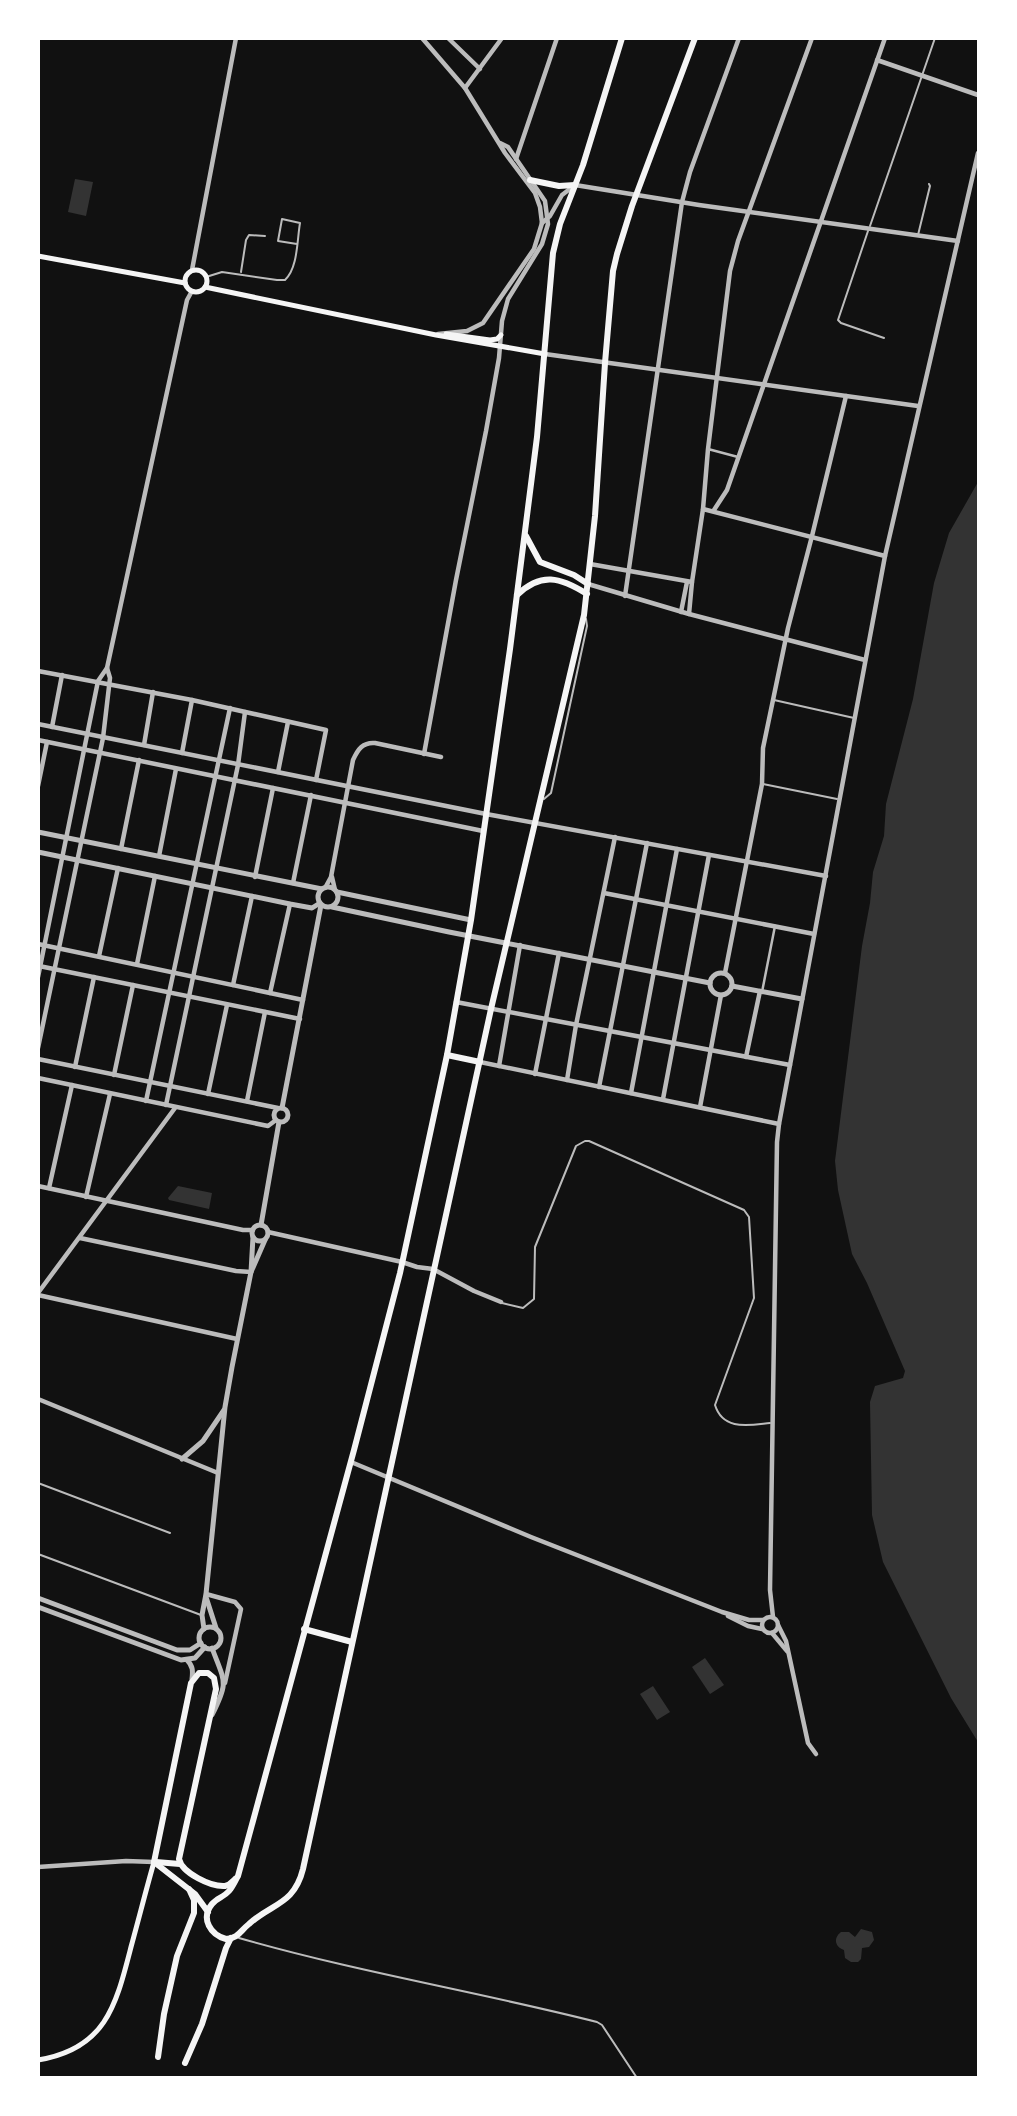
<svg xmlns="http://www.w3.org/2000/svg" width="1017" height="2116" viewBox="0 0 1017 2116" font-family="Ubuntu,sans-serif">
<style>
.water{fill:#333}
.lines{fill:none;stroke-linecap:round;stroke-linejoin:round}
.service{stroke:#bcbcbc;stroke-width:2}
.pedestrian{stroke:#bcbcbc;stroke-width:2.5}
.minor{stroke:#bcbcbc;stroke-width:4.5}
.tertiary{stroke:#bcbcbc;stroke-width:5}
.secondary{stroke:#f5f5f5;stroke-width:5}
.primary{stroke:#f5f5f5;stroke-width:6}
</style>
<rect width="100%" height="100%" fill="#111"/>
<g class="water">
<polygon points="75,179 93,182 86,216 68,212"/>
<polygon points="978,482 978,1742 951,1698 883,1562 872,1515 870,1402 875,1386 903,1378 905,1371 867,1283 852,1254 838,1190 835,1161 862,946 870,903 873,872 884,836 886,804 913,699 934,583 949,533"/>
<polygon points="178,1186 212,1193 209,1209 169,1200 168,1198"/>
<polygon points="705,1658 724,1685 710,1694 692,1667"/>
<polygon points="653,1686 670,1712 657,1720 640,1694"/>
<path d="M861,1929L872,1932L874,1940L869,1947L862,1948L861,1959L858,1962H851L845,1958L844,1950C835,1947 833,1938 841,1932H849L855,1937Z"/>
</g>
<g class="lines">
<g class="service">
<polyline points="870,226 935,38"/>
<polyline points="868,231 838,320 841,323 884,338"/>
<polyline points="918,235 930,186 929,184"/>
<polyline points="241,272 246,240 249,235 265,236"/>
<path d="M206,277L222,272L277,280H285C298,268 297,240 300,223L282,219L278,241L297,244"/>
<polyline points="774,700 854,718"/>
<polyline points="763,784 837,799"/>
<polyline points="544,799 551,793 587,626 586,619"/>
<path d="M502,1303L523,1308L534,1299L535,1247L576,1146L585,1141H589L744,1210L749,1217L754,1298L715,1405C723,1431 749,1425 770,1423"/>
<polyline points="38,1483 170,1533"/>
<polyline points="38,1554 201,1615"/>
<path d="M239,1938C357,1972 479,1992 597,2022L602,2025L637,2078"/>
</g>
<g class="pedestrian">
<polyline points="708,449 738,457"/>
<polyline points="762,992 775,926"/>
</g>
<g class="minor">
<polyline points="422,38 465,88 505,153 535,193 540,207 542,223 534,249 483,323 467,331 438,334"/>
<polyline points="448,38 480,69"/>
<polyline points="877,60 978,95"/>
<polyline points="465,88 502,38"/>
<polyline points="516,159 557,38"/>
<polyline points="542,223 550,216 562,195 575,185 699,205 958,241"/>
<polyline points="192,270 236,38"/>
<polyline points="545,354 918,406"/>
<polyline points="703,509 885,556"/>
<polyline points="714,510 727,490 885,38"/>
<polyline points="590,564 692,582"/>
<polyline points="588,584 689,614 865,660"/>
<polyline points="625,596 682,202 690,172 739,38"/>
<polyline points="681,612 687,582"/>
<polyline points="689,614 692,582 703,509 708,449 730,271 738,241 812,38"/>
<polyline points="38,671 192,700 326,730 316,780"/>
<polyline points="38,724 486,814 826,876"/>
<polyline points="52,727 62,675"/>
<polyline points="38,740 483,831"/>
<polyline points="144,745 153,692"/>
<polyline points="182,753 192,700"/>
<polyline points="424,754 456,580 486,431 499,358 502,321 508,299 542,244 548,224 545,201 508,147 500,143"/>
<polyline points="278,772 288,722"/>
<polyline points="38,786 47,742"/>
<polyline points="121,849 139,760"/>
<polyline points="159,856 176,769"/>
<polyline points="255,877 273,788"/>
<polyline points="332,877 335,890"/>
<polyline points="293,883 311,795"/>
<path d="M325,888L331,877L353,760C358,749 363,742 375,743L441,757"/>
<polyline points="604,893 814,934"/>
<polyline points="38,944 303,1000"/>
<polyline points="99,956 118,868"/>
<polyline points="137,964 155,876"/>
<polyline points="39,966 300,1019"/>
<polyline points="725,973 762,784 763,748 788,628 812,536 846,396"/>
<polyline points="38,977 98,681 107,668"/>
<polyline points="233,985 252,896"/>
<polyline points="270,993 290,904"/>
<polyline points="456,1002 790,1065"/>
<polyline points="38,1048 103,738 110,678 107,668 187,300 192,291"/>
<polyline points="746,1057 760,991"/>
<polyline points="38,1059 278,1108"/>
<polyline points="480,1062 779,1124"/>
<polyline points="499,1066 520,945"/>
<polyline points="75,1067 94,977"/>
<polyline points="535,1074 559,953"/>
<polyline points="114,1075 133,985"/>
<polyline points="38,1078 268,1126 276,1120"/>
<polyline points="567,1080 576,1025 615,837"/>
<polyline points="599,1087 647,843"/>
<polyline points="631,1093 677,849"/>
<polyline points="208,1094 227,1005"/>
<polyline points="663,1099 709,855"/>
<polyline points="146,1101 230,708"/>
<polyline points="247,1101 265,1012"/>
<polyline points="166,1105 238,765 245,712"/>
<polyline points="700,1107 721,995"/>
<polyline points="38,1186 243,1230 253,1230"/>
<polyline points="49,1188 72,1085"/>
<polyline points="86,1197 110,1094"/>
<polyline points="268,1232 402,1262 417,1267 433,1269 474,1291 501,1302"/>
<polyline points="80,1238 236,1271 251,1272"/>
<polyline points="38,1293 175,1108"/>
<polyline points="38,1295 237,1339"/>
<polyline points="38,1399 218,1473"/>
<polyline points="351,1462 531,1537 722,1612 749,1620 763,1620"/>
<polyline points="206,1594 235,1602 241,1609 225,1683"/>
<polyline points="728,1616 748,1626 762,1629"/>
<circle cx="770" cy="1625" r="8"/>
<polyline points="773,1617 770,1590 777,1142 779,1124 885,556 978,153"/>
<polyline points="778,1625 786,1641 808,1743 816,1754"/>
<polyline points="772,1633 787,1651"/>
<polyline points="38,1867 126,1861 154,1862"/>
</g>
<g class="tertiary">
<polyline points="38,832 322,889"/>
<polyline points="38,852 290,904 312,908 320,903"/>
<circle cx="328" cy="897" r="10"/>
<polyline points="337,892 471,920"/>
<polyline points="332,907 449,932 710,983"/>
<circle cx="721" cy="984" r="11"/>
<polyline points="732,986 802,999"/>
<circle cx="281" cy="1115" r="7"/>
<polyline points="282,1108 321,905"/>
<polyline points="261,1225 279,1122"/>
<circle cx="260" cy="1233" r="8"/>
<polyline points="251,1272 265,1240"/>
<polyline points="182,1459 203,1441 224,1410"/>
<polyline points="206,1597 216,1628"/>
<polyline points="38,1598 177,1650 190,1650 201,1643"/>
<polyline points="38,1607 181,1660 195,1658 205,1647"/>
<circle cx="210" cy="1638" r="11"/>
<polyline points="204,1629 202,1615 206,1594 225,1407 232,1367 251,1272 253,1237"/>
<path d="M212,1648C225,1683 229,1681 212,1715"/>
<path d="M187,1660C193,1666 193,1671 192,1679"/>
</g>
<g class="secondary">
<polyline points="38,256 185,283"/>
<circle cx="196" cy="281" r="11"/>
<polyline points="205,287 436,335 545,354"/>
<polyline points="446,334 490,340 497,339 501,335"/>
<path d="M38,2060C106,2049 116,2005 131,1947C139,1918 146,1890 154,1862"/>
</g>
<g class="primary">
<path d="M622,38L583,165L560,224L553,253L537,437L510,649L471,920L447,1055L400,1273L354,1450L238,1876C235,1881 233,1886 229,1891C224,1897 217,1898 212,1904C200,1919 211,1935 226,1939C239,1938 240,1931 249,1924C272,1903 294,1905 303,1869L491,1009L584,615L595,516L605,363L613,271L617,254L632,206L695,38"/>
<polyline points="530,180 559,186 575,185"/>
<polyline points="526,536 540,562 574,575 588,584"/>
<path d="M517,595C541,572 560,577 587,594"/>
<polyline points="447,1055 480,1062"/>
<polyline points="304,1629 352,1642"/>
<path d="M154,1862L191,1683L199,1673H208L214,1678L216,1689L179,1859C182,1873 211,1887 225,1886C230,1885 232,1882 235,1879"/>
<polyline points="154,1862 195,1894 208,1912"/>
<polyline points="156,1862 180,1864"/>
<polyline points="158,2057 164,2014 177,1956 194,1913 194,1900 189,1889"/>
<polyline points="185,2063 202,2024 226,1948 231,1938"/>
</g>
</g>
<rect width="1017" height="2116" fill="none" stroke="#ffffff" stroke-width="80"/>
</svg>
